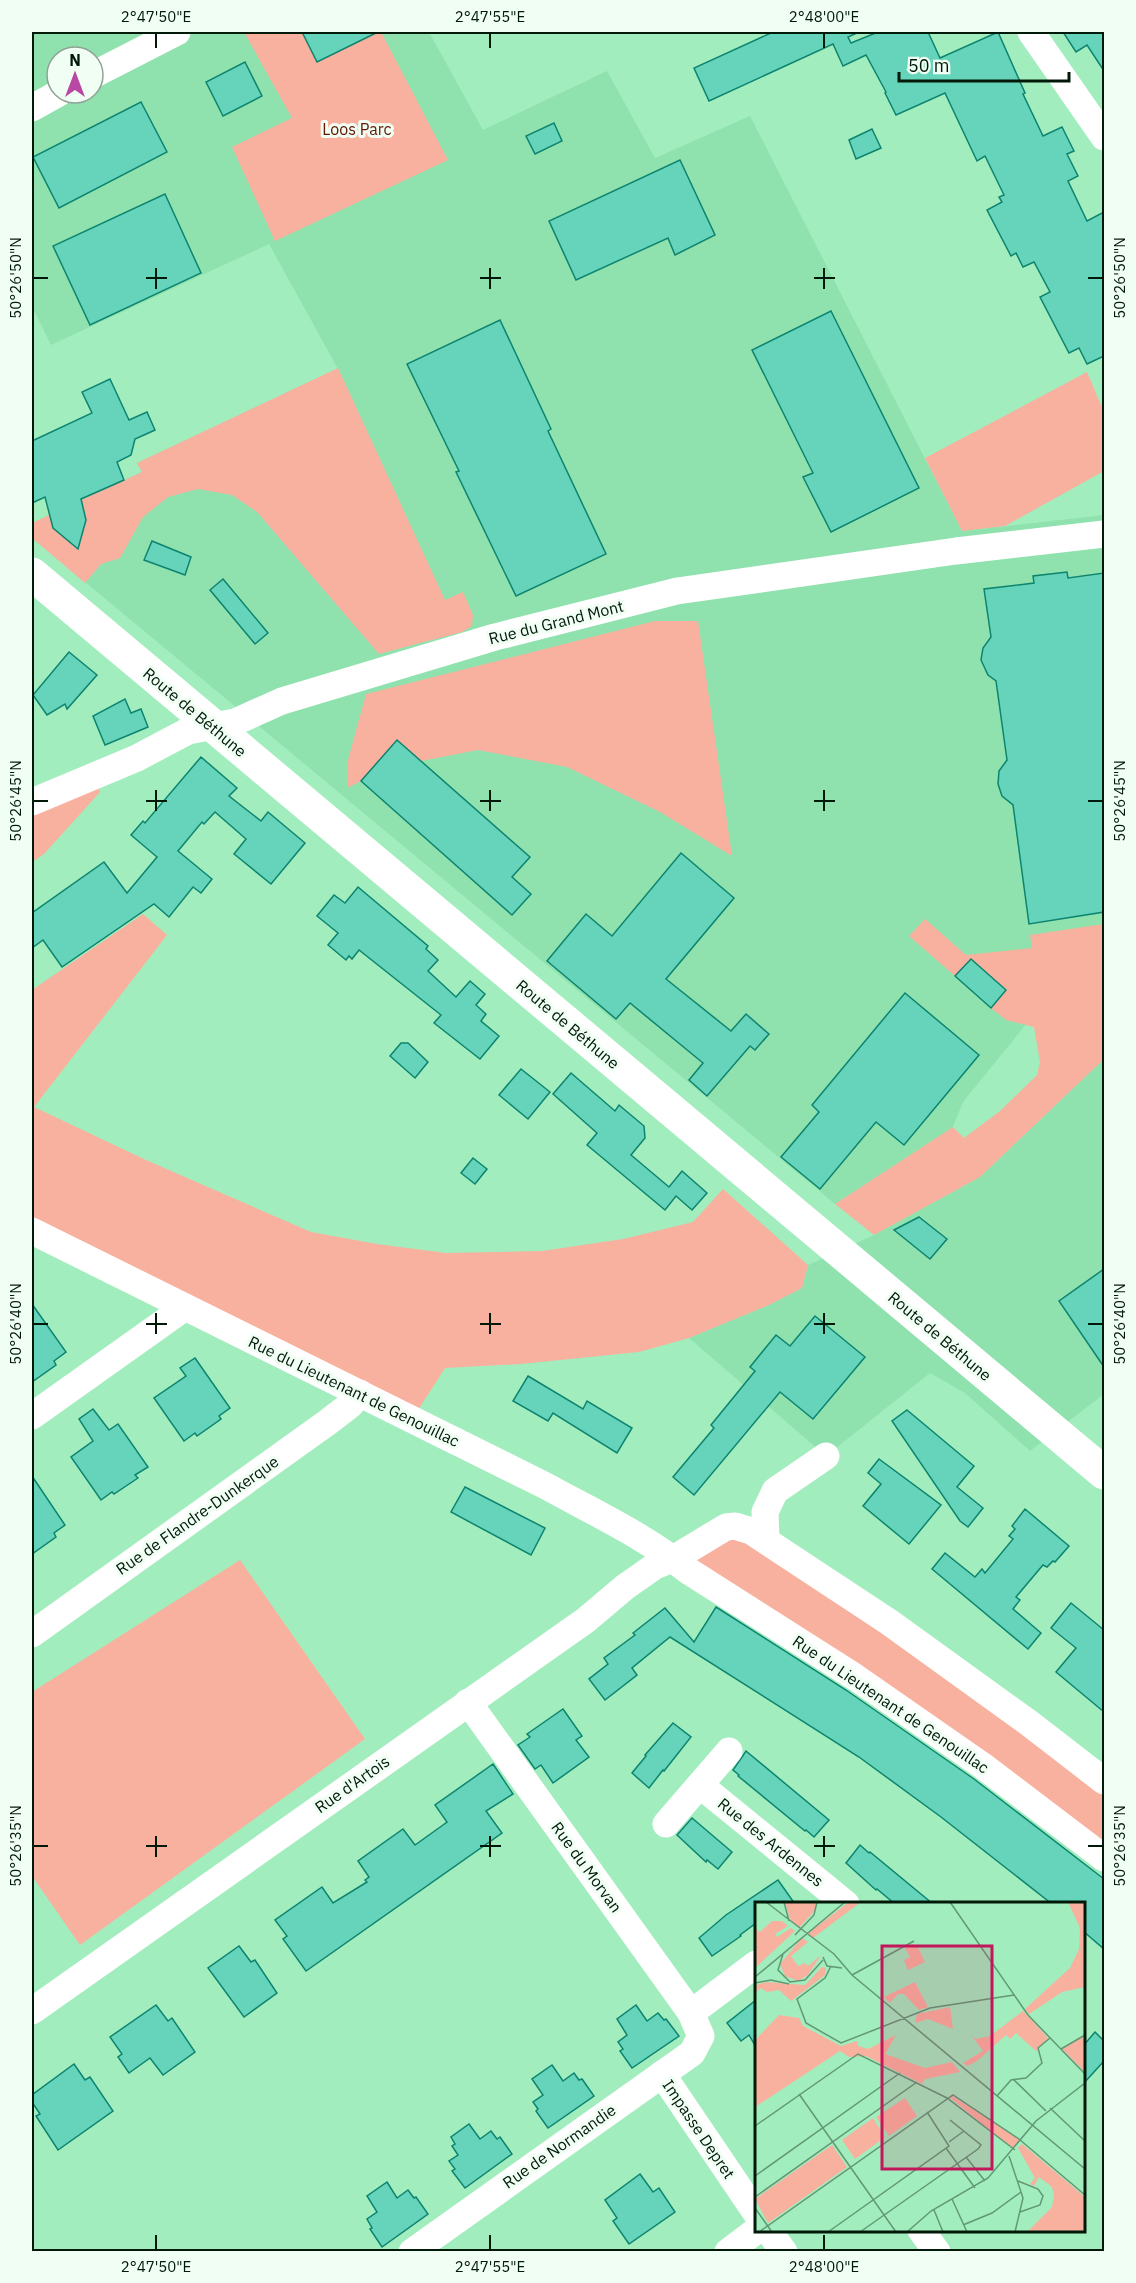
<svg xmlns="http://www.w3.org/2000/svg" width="1136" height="2283" viewBox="0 0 1136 2283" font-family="'IBM Plex Sans',sans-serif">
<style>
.built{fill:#8fe2ae;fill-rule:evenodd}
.green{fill:#f8b19e}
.building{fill:#65d4ba;stroke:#0d846f;stroke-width:1.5}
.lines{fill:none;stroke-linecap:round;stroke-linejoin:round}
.street{stroke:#fff;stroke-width:27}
.secondary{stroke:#fff;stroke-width:33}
.ticks{fill:none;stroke:#001909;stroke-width:2}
.labels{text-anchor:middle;stroke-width:6;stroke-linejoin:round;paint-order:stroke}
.park-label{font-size:16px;fill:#611601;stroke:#f0fef4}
.street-label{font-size:16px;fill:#001909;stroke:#f0fef4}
.inset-road{fill:none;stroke:#619875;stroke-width:1.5}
.view{fill:#c2185b;fill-opacity:0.15;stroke:#c2185b;stroke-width:3}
.inset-edge{fill:none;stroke:#001909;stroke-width:3}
.neatline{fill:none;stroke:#001909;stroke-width:2}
.ticks-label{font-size:15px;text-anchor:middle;fill:#001909}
</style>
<rect width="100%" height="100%" fill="#a2edbd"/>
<g class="built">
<path d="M32,32H429L483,130L607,71L655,158L750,116L962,531L1104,515V928L963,1102L953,1127L835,1204L32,538V523L142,472L137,463L338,369L269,244L51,345L32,306ZM57,57H93V93H57Z"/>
<polygon points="1104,1059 1104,1394 1030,1451 965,1393 930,1373 826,1456 689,1338 769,1305 802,1288 808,1265 874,1235 980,1177"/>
</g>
<g class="green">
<polygon points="244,32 381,32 448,160 275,241 232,147 292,118"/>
<polygon points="338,368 445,600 463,592 473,615 472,626 462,632 379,654 257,512 232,495 198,489 168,497 143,517 120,558 101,564 85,583 32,538 32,523 142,472 137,463"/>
<polygon points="1087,372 1104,412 1104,471 1005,526 962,531 925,458"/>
<polygon points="655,621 698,621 732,856 660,812 567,767 478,750 421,761 397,740 361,781 347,788 348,760 366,694"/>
<polygon points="95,780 100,792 44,854 32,862 32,808"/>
<polygon points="143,914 167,935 34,1107 146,1160 311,1232 377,1244 446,1253 542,1251 623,1239 693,1222 723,1189 808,1265 802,1288 769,1305 689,1338 639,1352 521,1364 445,1368 418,1410 32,1220 32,990"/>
<polygon points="925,919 966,955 1032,948 1030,935 1104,924 1104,1059 980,1177 874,1235 835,1204 953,1127 964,1138 1000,1111 1037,1075 1040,1062 1034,1027 1006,1020 991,1008 1006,990 971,959 955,976 909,936"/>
<polygon points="746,1531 1104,1781 1104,1858 687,1570 692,1548"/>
<polygon points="240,1560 365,1739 80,1945 32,1876 32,1692"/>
</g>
<g class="building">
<polygon points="302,32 378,32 317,62"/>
<polygon points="773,32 859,32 848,37 851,43 878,32 928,32 940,58 998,32 1025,93 1023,94 1043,136 1062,127 1074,151 1067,154 1078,176 1068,181 1087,221 1104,212 1104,356 1087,364 1079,348 1069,353 1040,297 1050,292 1034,262 1023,267 1016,253 1011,256 987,210 1002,202 999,197 1004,195 985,156 977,161 945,93 896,115 885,93 886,92 866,55 843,66 833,44 709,101 694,68"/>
<polygon points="1063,32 1104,32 1104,71 1087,45 1076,52"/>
<polygon points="245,62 262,96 223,116 206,82"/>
<polygon points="141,102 167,152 59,208 33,157"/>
<polygon points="554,123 562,141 535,154 526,136"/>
<polygon points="872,129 881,148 856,159 849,140"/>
<polygon points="680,160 715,235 675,255 668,238 576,280 549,221"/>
<polygon points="165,194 201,273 90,325 53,246"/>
<polygon points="831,311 919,488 831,532 803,477 813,473 752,350"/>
<polygon points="500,320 551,429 548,431 606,554 516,596 456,472 459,471 407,364"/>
<polygon points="110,379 129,420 147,412 155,430 135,439 131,455 117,462 124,480 81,499 86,520 78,549 53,528 45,497 32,503 32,441 92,413 82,392"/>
<polygon points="152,541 191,557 185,575 144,560"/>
<polygon points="1067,572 1068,578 1104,573 1104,912 1029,924 1013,805 1002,796 998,784 999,771 1007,760 996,681 988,675 981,660 983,648 991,637 984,589 1034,583 1033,576"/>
<polygon points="223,579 268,633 255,644 210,590"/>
<polygon points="69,652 97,675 67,709 65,704 47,715 33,695"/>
<polygon points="125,699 131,713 141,709 148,727 105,745 93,716"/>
<polygon points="397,740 530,857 512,877 531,894 512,915 361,781"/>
<polygon points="201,757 237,788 229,796 261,821 268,812 305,843 271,884 234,854 246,839 215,812 204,824 202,822 178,851 212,879 201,893 193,887 169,917 154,904 62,967 43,940 32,948 32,913 104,862 127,893 157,857 131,835 143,821 145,823"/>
<polygon points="681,853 734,898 666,979 731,1031 746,1014 769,1034 755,1050 750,1046 707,1096 689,1080 703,1063 630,1003 616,1019 547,961 586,914 612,936"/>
<polygon points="358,887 428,946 426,949 438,960 428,971 456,997 470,981 485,994 476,1005 486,1014 481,1021 499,1036 480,1059 434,1023 441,1015 359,950 352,959 349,956 346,960 328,945 338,933 317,916 334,895 345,903"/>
<polygon points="971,959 1006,990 991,1008 955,976"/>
<polygon points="905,993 979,1055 904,1145 876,1122 820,1189 781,1157 819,1112 812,1105"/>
<polygon points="401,1043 408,1043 428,1062 415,1078 390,1056"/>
<polygon points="521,1069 550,1092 528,1119 499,1095"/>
<polygon points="571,1073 615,1111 619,1105 644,1126 645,1138 631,1155 669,1187 682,1171 707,1193 692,1210 676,1196 665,1210 587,1145 597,1133 553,1094"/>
<polygon points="473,1158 487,1169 475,1184 461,1173"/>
<polygon points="919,1217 947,1239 930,1259 894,1230"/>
<polygon points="1104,1269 1104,1367 1059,1301"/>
<polygon points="32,1304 66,1352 54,1361 56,1365 32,1382"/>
<polygon points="815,1316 865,1357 813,1419 780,1392 694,1495 673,1477 714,1428 711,1425 755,1371 750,1367 776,1335 790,1346"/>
<polygon points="195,1358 230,1408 219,1416 221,1419 197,1436 195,1433 184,1441 154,1398 186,1376 180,1368"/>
<polygon points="528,1376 583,1409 587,1401 632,1428 617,1453 553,1413 548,1421 513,1401"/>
<polygon points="93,1409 109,1430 118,1424 148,1467 135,1475 138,1478 114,1494 112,1492 101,1500 71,1457 93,1441 79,1419"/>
<polygon points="907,1410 974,1466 957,1487 983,1508 968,1527 960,1521 892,1421"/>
<polygon points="879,1459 941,1505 909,1544 863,1506 881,1484 868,1473"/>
<polygon points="32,1476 65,1525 54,1533 56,1537 32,1554"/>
<polygon points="465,1487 545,1528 531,1555 451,1512"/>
<polygon points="1025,1509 1069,1546 1055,1562 1053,1561 1047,1567 1043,1565 1016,1597 1020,1600 1013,1609 1041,1633 1028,1649 932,1569 945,1553 975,1577 982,1569 985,1573 1013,1539 1009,1536 1015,1529 1012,1526"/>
<polygon points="1071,1603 1104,1630 1104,1712 1056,1672 1076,1648 1051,1628"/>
<polygon points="716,1607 846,1690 974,1779 1104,1879 1104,1949 1083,1931 1083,1904 1052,1904 941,1817 859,1757 670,1637 632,1668 637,1675 605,1700 589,1679 608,1664 604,1658 635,1635 633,1633 665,1608 694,1642"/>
<polygon points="563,1709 582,1736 576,1740 589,1757 553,1783 541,1765 535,1769 518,1745 530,1737 527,1734"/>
<polygon points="673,1723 691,1737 664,1771 663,1770 649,1788 632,1773 646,1756 645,1755"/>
<polygon points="746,1751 829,1820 814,1837 806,1830 805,1831 738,1776 739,1775 733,1770"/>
<polygon points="493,1764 513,1794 486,1811 502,1833 306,1971 283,1939 287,1936 275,1920 322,1887 333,1903 367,1882 365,1880 369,1877 358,1861 403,1829 415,1845 443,1825 447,1822 435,1805"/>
<polygon points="692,1818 732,1852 718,1869 707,1860 706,1862 677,1835"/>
<polygon points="860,1845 869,1853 870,1852 933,1904 895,1904 877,1889 876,1890 846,1863"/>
<polygon points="778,1880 795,1904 756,1904 756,1923 740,1935 741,1936 712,1956 699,1938 726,1915"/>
<polygon points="239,1946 251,1962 255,1960 277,1993 244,2017 208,1968"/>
<polygon points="756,2000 756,2047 749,2035 741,2041 727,2023"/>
<polygon points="156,2005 168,2021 172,2018 195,2052 163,2075 150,2058 129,2073 118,2057 122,2054 110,2037"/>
<polygon points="636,2005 647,2021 658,2013 664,2020 666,2019 679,2036 632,2068 620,2051 623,2049 618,2042 627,2035 617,2019"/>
<polygon points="1095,2032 1104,2041 1104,2061 1083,2084 1083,2046"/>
<polygon points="74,2064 85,2080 90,2077 113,2111 58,2150 36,2116 40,2114 32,2102 32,2095"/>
<polygon points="552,2065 563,2081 574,2073 579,2080 582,2079 594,2096 548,2128 536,2111 538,2109 533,2102 543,2095 532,2079"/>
<polygon points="469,2124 480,2139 491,2131 497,2139 500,2137 512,2154 465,2188 452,2171 455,2169 449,2161 458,2155 452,2146 455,2144 451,2137"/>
<polygon points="640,2174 653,2192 659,2188 675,2212 629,2244 613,2221 617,2218 605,2200"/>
<polygon points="387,2182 397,2198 408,2190 414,2198 416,2197 428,2214 382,2247 370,2229 372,2228 367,2219 377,2212 367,2196"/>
</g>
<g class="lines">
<g class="street">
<polyline points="1031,32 1104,137"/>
<polyline points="93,75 177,32"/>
<polyline points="32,108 59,93"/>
<polyline points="32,802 137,758 188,731 235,722 282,701 495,637 677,591 956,551 1104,534"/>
<path d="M32,1231L546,1486C593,1512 645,1536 687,1570L855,1677L983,1766L1104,1858"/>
<polyline points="32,1416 184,1308"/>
<polyline points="766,1540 765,1512 775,1491 826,1456"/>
<polyline points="32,1634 328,1422 350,1405 360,1393"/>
<polyline points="700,1785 846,1904"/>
<polyline points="666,1824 729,1751"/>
<polyline points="32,2011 586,1620 625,1587 655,1566 673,1559 726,1527 735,1526 751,1531 889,1622 1029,1723 1104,1781"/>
<polyline points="691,2013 756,1964"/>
<polyline points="662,2074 756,2213"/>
<polyline points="768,2230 784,2252"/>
<polyline points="921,2230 937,2252"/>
<polyline points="412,2252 692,2053 701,2036 691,2013 468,1702"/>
<polyline points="728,2252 757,2230"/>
</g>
<polyline class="secondary" points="32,574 1104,1473"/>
</g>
<path class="ticks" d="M156,33V48M490,33V48M824,33V48M156,268V289M490,268V289M824,268V289M33,278H48M146,278H167M480,278H501M814,278H835M1088,278H1103M156,790V811M490,790V811M824,790V811M33,801H48M146,801H167M480,801H501M814,801H835M1088,801H1103M156,1313V1334M490,1313V1334M824,1313V1334M33,1324H48M146,1324H167M480,1324H501M814,1324H835M1088,1324H1103M156,1836V1857M490,1836V1857M824,1836V1857M33,1846H48M146,1846H167M480,1846H501M814,1846H835M1088,1846H1103M156,2235V2250M490,2235V2250M824,2235V2250"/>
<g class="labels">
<g class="park-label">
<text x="357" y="135">Loos Parc</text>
</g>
<g class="street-label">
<text transform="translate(556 622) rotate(-14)" y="6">Rue du Grand Mont</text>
<text transform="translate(195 712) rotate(40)" y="6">Route de Béthune</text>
<text transform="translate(568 1024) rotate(40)" y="6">Route de Béthune</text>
<text transform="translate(940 1336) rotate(40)" y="6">Route de Béthune</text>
<text transform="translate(354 1391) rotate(26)" y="6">Rue du Lieutenant de Genouillac</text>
<text transform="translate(197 1515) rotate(-35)" y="6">Rue de Flandre-Dunkerque</text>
<text transform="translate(891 1704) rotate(34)" y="6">Rue du Lieutenant de Genouillac</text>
<text transform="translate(352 1784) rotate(-35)" y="6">Rue d'Artois</text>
<text transform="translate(771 1842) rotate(39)" y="6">Rue des Ardennes</text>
<text transform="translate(587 1867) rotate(54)" y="6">Rue du Morvan</text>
<text transform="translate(699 2129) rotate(56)" y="6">Impasse Depret</text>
<text transform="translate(559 2146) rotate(-35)" y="6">Rue de Normandie</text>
</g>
</g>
<g transform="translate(755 1902)">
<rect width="330" height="330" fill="#a2edbd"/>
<path d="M30,0H60L61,7L44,26L35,17ZM94,0H106L58,36L52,32ZM313,0H327L330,4V85L307,90L274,112L270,107L315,66L324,47L325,26ZM17,19H27L33,24L20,32L22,35L36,26L40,29L0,66V26L5,30ZM47,36L53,40L36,54L43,64L50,61L53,64L66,53L53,73L43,79L30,74L25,62ZM157,42L162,43L170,60L153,68L149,58L155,55L150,46ZM67,65L71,66L70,73L36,99L24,88L12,90L6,86L0,91V83L12,80L50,83ZM160,80L173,105L164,108L149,92H143L135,101L129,95ZM195,105L198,127L173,117L160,121L162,112ZM268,109L293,136L281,149L261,131L255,137L251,133L222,159L212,164L208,161L228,149L217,134L221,137L235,134ZM24,113L44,116L48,124L86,144L102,139L103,144L113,147L141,133L130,152L170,166L197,160L205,170L170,177L167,182L111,154L94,155L85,149L0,205V138ZM330,133V170L307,147ZM196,193L265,238L258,247L194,195ZM150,196L162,214L134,234L121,215ZM118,216L130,235L100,257L87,238ZM267,242L330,295V330H272L297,305L299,292L297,285L284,275L279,284L275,282L280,276L263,246ZM77,243L92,265L13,321L0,297Z" fill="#f8b19e"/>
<path class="inset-road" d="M11,0L79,52L97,73L330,267M29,0L34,19M195,0L273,113L330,172M40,33L59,13L62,0M28,52L23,68L35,80L50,78L68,58M68,55L72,64L87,66M76,64L70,76L42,97L51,121L86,141L175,106L259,93M97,73L159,39M0,75L90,0M0,81L16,78L34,82M306,147L330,133M258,177L291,209M44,192L141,330M242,194L256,178L271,176L287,161L283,146L295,136M295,206L330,239M0,224L103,152L192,196L260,248M194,240L209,229M191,246L220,286M254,254L268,296L260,330M211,255L230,279M0,274L145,171M263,279L283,287L288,294L285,303L265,310M0,295L162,180M197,297L212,330M0,306L17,330M179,308L188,330M208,323L237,311L266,290M4,330L198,193L264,237L330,293M73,330L194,244L172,210M105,330L223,247L226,243L195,218M152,330L176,309L233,276L281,219L330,181"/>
<path class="view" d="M127,44H237V267H127Z"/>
<rect width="330" height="330" class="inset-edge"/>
</g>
<rect width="1136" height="2283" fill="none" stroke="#f0fef4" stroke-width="66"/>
<g transform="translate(75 75)"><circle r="28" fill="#f0fef4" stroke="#90a296" stroke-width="1.5"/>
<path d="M0-4.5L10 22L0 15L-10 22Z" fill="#b948a4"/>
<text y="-9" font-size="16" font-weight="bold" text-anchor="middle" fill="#001909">N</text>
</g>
<path d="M899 72v9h170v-9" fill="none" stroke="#001909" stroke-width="3"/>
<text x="908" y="72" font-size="18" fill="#001909" stroke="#f0fef4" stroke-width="4.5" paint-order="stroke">50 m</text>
<rect x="33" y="33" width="1070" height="2217" class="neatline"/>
<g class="ticks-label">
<text x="156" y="22">2°47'50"E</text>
<text x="490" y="22">2°47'55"E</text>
<text x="824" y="22">2°48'00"E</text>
<text transform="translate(16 278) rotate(-90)" y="5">50°26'50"N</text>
<text transform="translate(1120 278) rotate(-90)" y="5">50°26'50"N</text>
<text transform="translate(16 801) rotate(-90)" y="5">50°26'45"N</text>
<text transform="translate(1120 801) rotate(-90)" y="5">50°26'45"N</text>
<text transform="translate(16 1324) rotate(-90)" y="5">50°26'40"N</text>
<text transform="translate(1120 1324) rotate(-90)" y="5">50°26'40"N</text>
<text transform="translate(16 1846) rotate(-90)" y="5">50°26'35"N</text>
<text transform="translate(1120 1846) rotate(-90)" y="5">50°26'35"N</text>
<text x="156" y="2272">2°47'50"E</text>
<text x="490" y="2272">2°47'55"E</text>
<text x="824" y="2272">2°48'00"E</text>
</g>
</svg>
